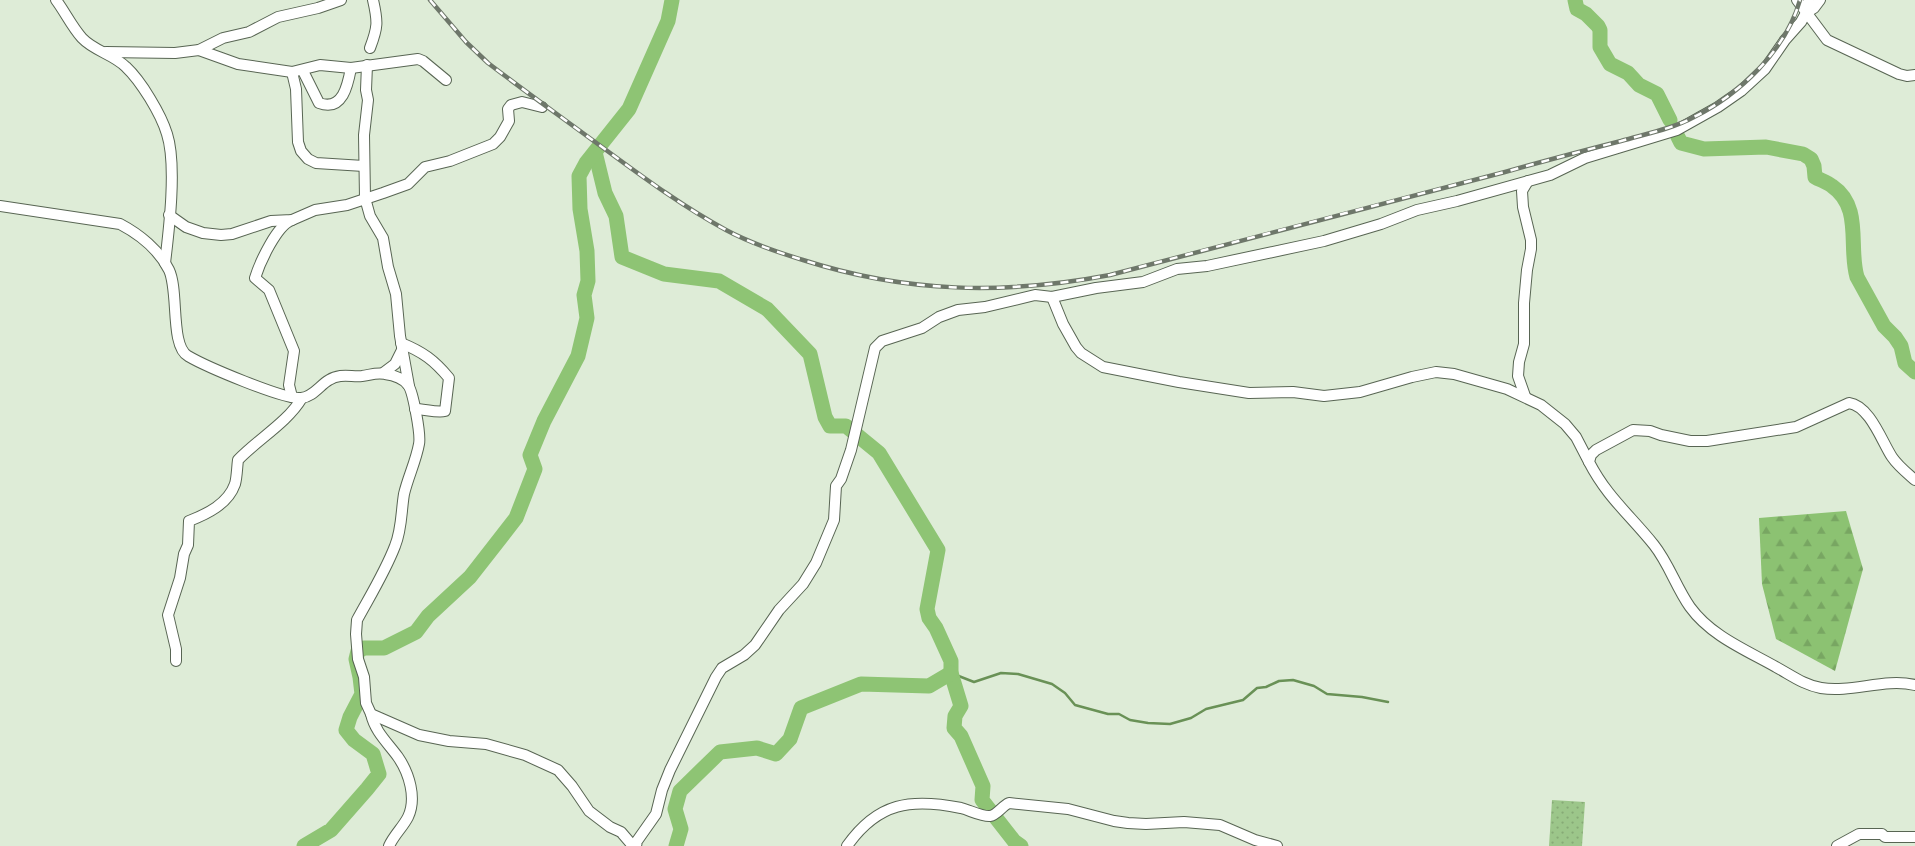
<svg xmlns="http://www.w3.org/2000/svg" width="1915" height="846" viewBox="0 0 1915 846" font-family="'Nunito Sans',sans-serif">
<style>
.grass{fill:url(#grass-dots)}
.forest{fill:url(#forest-firs)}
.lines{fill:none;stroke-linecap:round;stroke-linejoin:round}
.stream{stroke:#699156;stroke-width:2.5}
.river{stroke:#8ec474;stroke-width:15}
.minor-casing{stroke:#586553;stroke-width:12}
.minor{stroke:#fff;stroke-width:10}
.rail-casing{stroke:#6e776a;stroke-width:4.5}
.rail{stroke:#fff;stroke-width:2.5;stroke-dasharray:8;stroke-linecap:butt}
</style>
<defs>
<pattern id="grass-dots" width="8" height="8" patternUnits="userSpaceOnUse" patternTransform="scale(1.25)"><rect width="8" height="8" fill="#9cc68a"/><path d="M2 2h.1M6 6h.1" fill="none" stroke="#86aa76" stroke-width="1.8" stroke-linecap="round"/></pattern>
<pattern id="forest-firs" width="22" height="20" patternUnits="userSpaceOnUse" patternTransform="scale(1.25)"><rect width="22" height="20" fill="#8cc272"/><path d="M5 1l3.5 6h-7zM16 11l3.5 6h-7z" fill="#78a662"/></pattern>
</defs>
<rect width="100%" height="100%" fill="#deecd7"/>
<polygon class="grass" points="1552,800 1585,802 1582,846 1549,846"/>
<polygon class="forest" points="1846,511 1863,569 1835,671 1776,639 1762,584 1759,518"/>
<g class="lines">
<polyline class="stream" points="951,673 974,682 1001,673 1018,674 1052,684 1065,693 1075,705 1108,714 1119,714 1130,720 1148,723 1170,724 1191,718 1206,709 1243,700 1257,688 1266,687 1279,681 1293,680 1314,686 1327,694 1362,697 1388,702"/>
<g class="river">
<polyline points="1575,0 1577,9 1586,14 1598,26 1600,30 1600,47 1610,64 1628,73 1639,85 1657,94 1670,120"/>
<path d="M1678,137L1681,143L1704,149L1766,147L1803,154L1811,159L1814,166L1815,177C1820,180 1827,182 1832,186C1863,207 1848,247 1857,277L1884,326L1895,337L1901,346L1905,363L1915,372"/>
<polyline points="595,152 605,193 616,216 622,257 664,274 719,281 767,309 810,354 825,417 830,426 846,426 879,453 938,550 927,609 929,618 936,628 951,661 951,673 961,706 955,716 954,728 961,736 983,786 982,800 1014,841 1021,846"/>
<polyline points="304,846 331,830 367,789 379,774 373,754 354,740 346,730 350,717 362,694 360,677 356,659 358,651 364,648 384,648 416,632 428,616 470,577 516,518 535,469 530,455 544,421 578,356 587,318 584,295 588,281 587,251 580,209 579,176 586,163 629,109 668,21 672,0"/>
<polyline points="676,846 681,829 675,809 680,791 720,752 757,748 776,754 790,739 801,708 861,684 929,686 951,673"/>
</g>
<defs>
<g id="minor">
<path d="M56,0C65,12 72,27 82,38C94,51 113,54 126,67C141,81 161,114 167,134C177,165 169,230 165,263"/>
<polyline points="1797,0 1827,40 1899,74 1907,76 1915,75"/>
<polyline points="1806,13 1814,8 1820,0"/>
<path d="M370,48C378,27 378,22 373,0"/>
<polyline points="199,50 238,64 292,72 320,65 351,68 418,59 423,61 446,80"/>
<polyline points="106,52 175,53 199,50 223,38 249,32 278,17 318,8 341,0"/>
<polyline points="367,65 366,90 368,100 364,135 365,198 370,216 383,238 388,267 396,294 400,336 409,386"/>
<path d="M303,71L319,103C343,112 348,84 351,68"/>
<polyline points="292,72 296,89 298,142 301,151 308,159 316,163 364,166"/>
<path d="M0,206L120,224C139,234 159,250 169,270C179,291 170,346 188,356C205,366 284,400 301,398C313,397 320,385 329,380C340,373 351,377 362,376C370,375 377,372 385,374C392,375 403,378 408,385C413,391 421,435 419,444C416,461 408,477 404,494C401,512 402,529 395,546C385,572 370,596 357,620L356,634L358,659L364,677L366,703L371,714L419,735L449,741L486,744L525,755L558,770L572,786L589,811L610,827L621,832L633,846"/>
<polyline points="169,215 186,227 203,233 221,235 232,234 271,221 292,220 315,210 347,205 383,193 408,184 425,167 450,161 493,144 500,137 509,121 508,109 511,105 522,102 542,107"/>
<path d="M292,220C277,225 260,262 255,278L269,290L294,351L289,385L292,397"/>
<polyline points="1052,297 1063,324 1076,347 1081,353 1103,367 1179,382 1249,393 1293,392 1324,396 1360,392 1412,377 1436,372 1454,374 1507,389 1541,405 1565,424 1576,437 1589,462"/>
<path d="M401,343C423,352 434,360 449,378L445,411C437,413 424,409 415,409"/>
<polyline points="383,373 395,364 402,350"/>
<polyline points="1525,396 1518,376 1519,362 1524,344 1524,303 1527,270 1531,249 1531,240 1523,207 1522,191 1528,181"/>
<path d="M1915,480C1907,473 1898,466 1892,457C1882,442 1870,406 1849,403L1796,427L1707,441H1690L1661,435L1650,431L1633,430L1596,450L1591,455L1589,462C1607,497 1630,515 1654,545C1669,564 1676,587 1690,607C1711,636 1746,650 1776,667C1791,675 1804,685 1821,688C1852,693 1884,678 1915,685"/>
<path d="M176,661V649L168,615L180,578L184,554L188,545L189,521C207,514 228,504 235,484C237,477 237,467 238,460C258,439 287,423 302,398"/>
<path d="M371,714C375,732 388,743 398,757C409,773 417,798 408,817C403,827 394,835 389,846"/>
<polyline points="636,846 637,841 656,814 662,790 670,770 716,677 722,668 744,655 755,645 779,610 803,584 816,563 834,520 836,486 841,479 851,450 875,348 882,341 922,328 939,317 958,310 985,307 1035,295 1052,297 1096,288 1143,282 1177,269 1207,266 1324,241 1381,224 1417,210 1457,201 1550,175 1585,158 1677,130 1718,107 1741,91 1765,69 1785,40 1801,22 1806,13 1809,0"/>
<path d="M847,846C878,802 911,798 961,808C969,810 983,817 990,816C997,815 1002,806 1009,803L1068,809L1114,821L1128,823L1146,824L1184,822L1220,825L1255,840L1277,846"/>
<polyline points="1837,846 1859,834 1882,834 1885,837 1915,837"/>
</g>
</defs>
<use href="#minor" class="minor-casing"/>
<use href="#minor" class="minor"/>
<defs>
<path id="rail" d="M430,0L466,42L488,63C522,89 557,114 591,139C635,171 678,204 726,230C750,243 777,252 803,260C906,293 1004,295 1110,275C1241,240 1373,206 1505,172C1544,161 1582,151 1621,141C1645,134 1672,129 1694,117C1740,94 1786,50 1800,0"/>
</defs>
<use href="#rail" class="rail-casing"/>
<use href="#rail" class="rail"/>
</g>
</svg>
